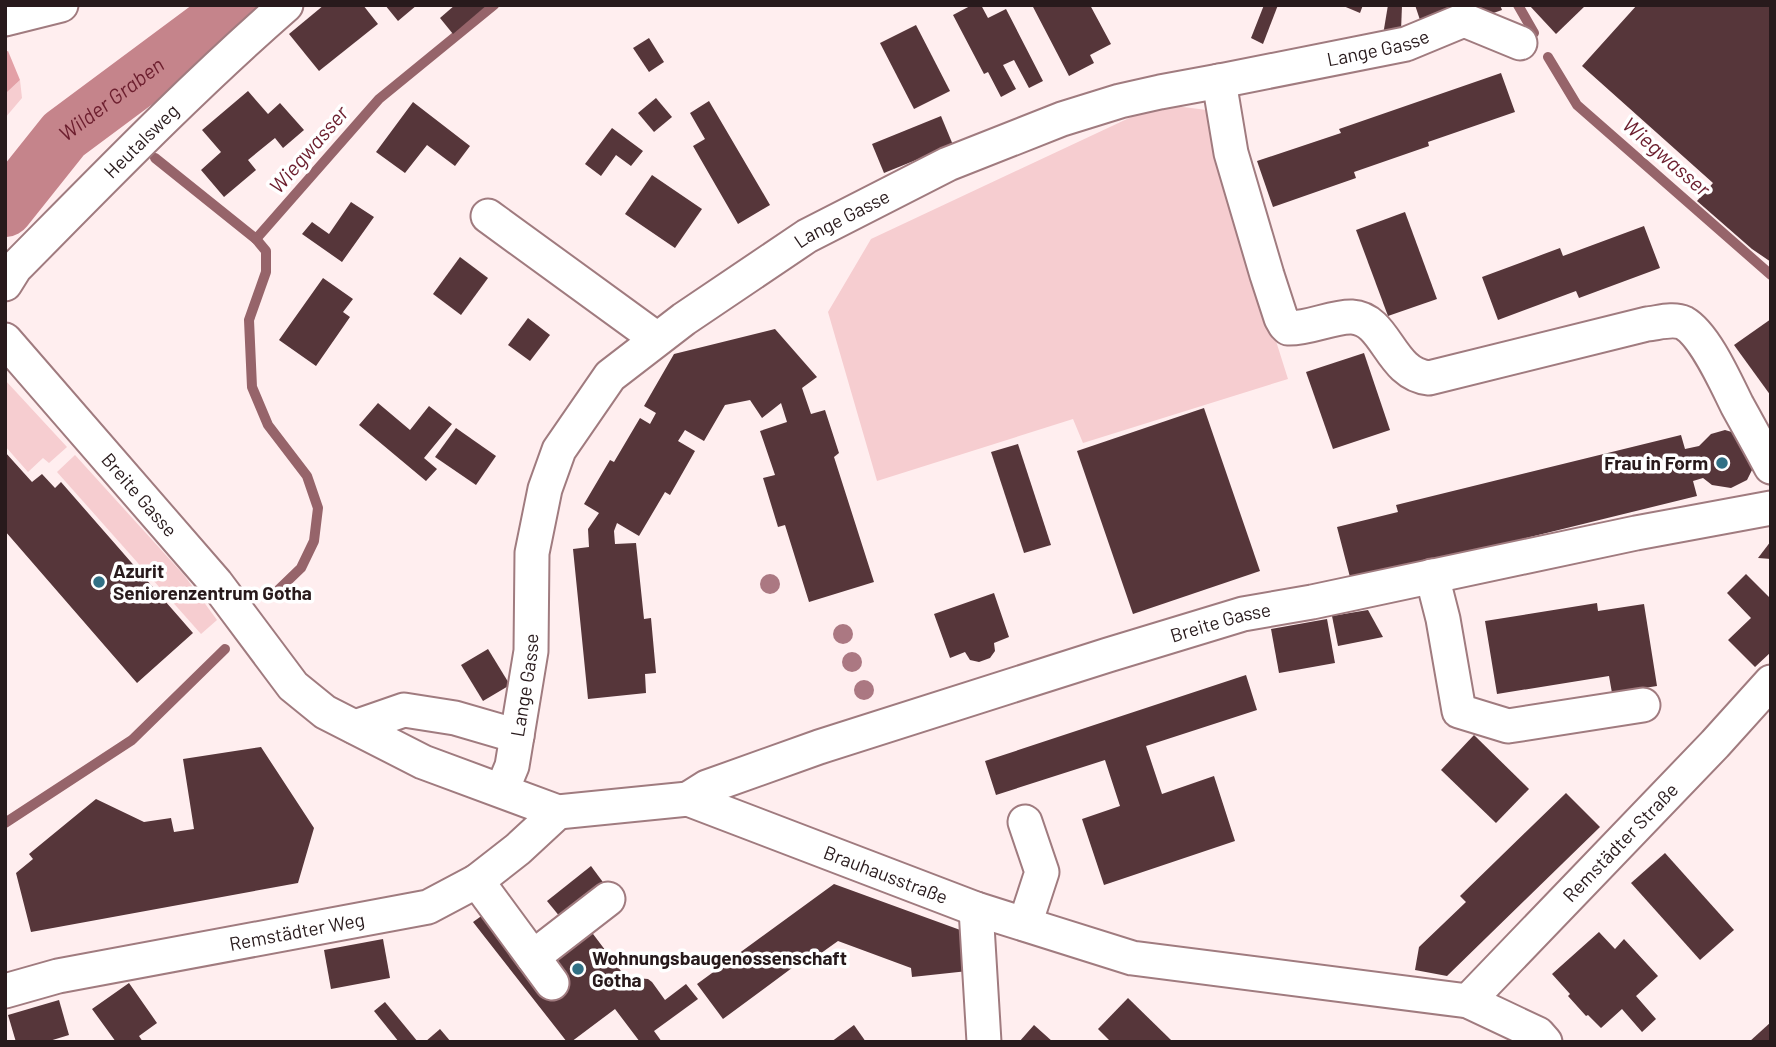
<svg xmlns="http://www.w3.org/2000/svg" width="1776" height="1047" viewBox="0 0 1776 1047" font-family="Barlow,sans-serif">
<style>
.green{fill:#f6cdd0}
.forest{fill:#e3a0a6}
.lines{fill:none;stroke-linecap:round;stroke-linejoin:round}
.stream{stroke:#96646a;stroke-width:10}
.river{stroke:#c5848b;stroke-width:56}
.building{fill:#56363a}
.minor-casing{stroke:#a07b7f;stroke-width:37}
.minor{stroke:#fff;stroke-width:33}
.tree{fill:#ab7882}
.poi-dot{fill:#317085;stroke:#fff;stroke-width:2.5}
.labels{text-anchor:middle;stroke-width:7;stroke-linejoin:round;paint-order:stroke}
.street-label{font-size:19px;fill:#281a1c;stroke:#fff}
.poi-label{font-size:19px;font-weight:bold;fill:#281a1c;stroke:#fff;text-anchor:start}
.water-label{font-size:21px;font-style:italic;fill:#6c1e2e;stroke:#fff}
</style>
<rect width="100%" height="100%" fill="#ffeeef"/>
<g class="green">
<polygon points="20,80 22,98 5,118 5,94"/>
<polygon points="1159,104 1207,110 1217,154 1288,379 1083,443 1073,419 877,481 828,312 871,239"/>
<polygon points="5,380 67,447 49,463 43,458 28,472 5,446"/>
<polygon points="75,455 184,575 217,620 201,634 57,472"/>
</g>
<polygon class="forest" points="8,51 20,80 5,94 5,52"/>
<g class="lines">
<g class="stream">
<polyline points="1518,5 1534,33"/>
<polyline points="1548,57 1577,105 1771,275"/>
<polyline points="155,158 256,239 379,99 494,5"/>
<polyline points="256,239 266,251 266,272 249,320 252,387 268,425 307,476 318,508 314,541 301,568 273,595"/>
<polyline points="5,823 132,740 225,649"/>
</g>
<path class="river" id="s1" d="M5,209L64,135L216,22L231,5"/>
</g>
<g class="building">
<polygon points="324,5 363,5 378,24 319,71 289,34"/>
<polygon points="385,5 417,5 398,21"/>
<polygon points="455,5 487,5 453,34 440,18"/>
<polygon points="972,5 981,5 988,18 1006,9 1043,81 1029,88 1014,60 1003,65 1016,89 1001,97 988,72 984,74 953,15"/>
<polygon points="1032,5 1090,5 1111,44 1090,55 1094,63 1069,76"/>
<polygon points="1264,5 1278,5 1263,44 1251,38"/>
<polygon points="1341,5 1363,5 1360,13"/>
<polygon points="1388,5 1402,5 1401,31 1383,35"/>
<polygon points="1415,5 1457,5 1421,23"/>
<polygon points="1478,5 1500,5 1502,10 1482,17"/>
<polygon points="1529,5 1586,5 1556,34"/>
<polygon points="1637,5 1771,5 1771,262 1752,249 1697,201 1713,183 1582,66"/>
<polygon points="916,25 950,91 914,109 880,43"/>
<polygon points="649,38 664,62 649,72 633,48"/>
<polygon points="1501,73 1515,112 1428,142 1429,146 1354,172 1356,178 1273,207 1257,161 1341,133 1339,129"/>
<polygon points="248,91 268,114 280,103 304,130 283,148 275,138 248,160 256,170 224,197 201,170 221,152 202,130"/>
<polygon points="656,98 672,117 654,132 638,113"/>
<polygon points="709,101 770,205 738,224 693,146 705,139 690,113"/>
<polygon points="413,102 470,146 455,166 427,145 405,173 376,152"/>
<polygon points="941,116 953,145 884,173 872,144"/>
<polygon points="612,128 643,151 631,166 616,155 601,176 585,164"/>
<polygon points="652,175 702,209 675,248 625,214"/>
<polygon points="351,202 374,217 342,262 302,234 312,222 329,234"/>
<polygon points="1405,212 1437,299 1388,316 1356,230"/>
<polygon points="1644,226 1660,268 1579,298 1576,291 1498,320 1482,277 1560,248 1563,256"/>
<polygon points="460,257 488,278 461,315 433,294"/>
<polygon points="323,278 353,299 343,312 350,317 316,366 279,340"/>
<polygon points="528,318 550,335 530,361 508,345"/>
<polygon points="1771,319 1771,396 1734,345"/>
<polygon points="775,329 817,377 802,388 811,414 825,410 839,453 834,457 874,582 809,602 785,525 778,527 763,478 775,475 760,431 787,422 781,403 762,418 750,400 725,405 704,441 685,430 678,441 695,451 670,495 665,492 639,536 617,523 614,531 615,544 636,543 644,619 651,618 656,673 645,674 646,693 588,699 573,549 589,547 588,529 599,513 584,504 610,460 614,462 640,418 650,424 656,413 644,406 674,354"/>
<polygon points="1364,353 1390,430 1333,449 1306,372"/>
<polygon points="378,403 410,430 429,406 452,424 424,458 437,469 426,481 359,425"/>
<polygon points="1204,408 1260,571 1133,614 1077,451"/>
<polygon points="456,428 496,456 476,485 435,457"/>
<polygon points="1725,430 1742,435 1754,466 1747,480 1731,488 1712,485 1703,478 1693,481 1697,496 1351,581 1337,527 1398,512 1396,505 1681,435 1685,449 1699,446 1711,434"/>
<polygon points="1018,444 1051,545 1024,553 991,452"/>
<polygon points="5,452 32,482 42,474 55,488 61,482 193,633 137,683 5,531"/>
<polygon points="1771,541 1771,559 1758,558"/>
<polygon points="1746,574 1771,599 1771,652 1755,667 1728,640 1751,618 1727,593"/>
<polygon points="994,593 1009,637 994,643 995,651 990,658 979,662 970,660 965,652 950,658 934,614"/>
<polygon points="1597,603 1598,611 1644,604 1657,686 1612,693 1609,676 1497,694 1485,621"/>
<polygon points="1368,610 1383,637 1338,646 1332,616"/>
<polygon points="1327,619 1335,663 1279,673 1271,629"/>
<polygon points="488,649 510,685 483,701 461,665"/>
<polygon points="1246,675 1257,710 1146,746 1162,794 1214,776 1235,841 1104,885 1082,819 1120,806 1105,760 996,795 985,761"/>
<polygon points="1474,735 1529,789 1496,823 1441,770"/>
<polygon points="261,747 314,828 298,883 31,932 16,873 33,859 29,854 96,799 144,822 171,818 174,832 194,829 183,759"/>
<polygon points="1566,793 1600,827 1447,976 1415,970 1419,947 1466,902 1460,896"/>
<polygon points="1665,853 1734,930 1700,960 1631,883"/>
<polygon points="591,866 608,889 565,923 547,901"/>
<polygon points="834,884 963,931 968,971 912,977 911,968 838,941 803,966 800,962 723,1019 697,984"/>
<polygon points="487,912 544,959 587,926 630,983 636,978 648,979 652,982 665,1000 686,984 698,999 654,1031 662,1042 640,1042 615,1009 571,1042 567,1042 473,922"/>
<polygon points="1599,932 1615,949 1624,939 1658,976 1636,996 1656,1019 1642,1032 1622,1009 1601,1028 1588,1015 1586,1016 1568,996 1570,994 1552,974"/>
<polygon points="383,939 390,978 331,989 324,950"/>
<polygon points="129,983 157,1023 139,1036 143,1042 116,1042 92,1009"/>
<polygon points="1128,998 1171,1040 1169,1042 1111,1042 1098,1029"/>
<polygon points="59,1000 69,1035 46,1042 16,1042 8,1015"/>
<polygon points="385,1002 418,1042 399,1042 374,1011"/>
<polygon points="1771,1022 1771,1042 1749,1042"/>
<polygon points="854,1025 866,1042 831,1042"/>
<polygon points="1034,1025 1053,1042 1019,1042"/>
<polygon points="440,1029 451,1042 425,1042"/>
</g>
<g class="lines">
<defs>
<g id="minor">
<polyline points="5,19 61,5"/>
<path d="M1219,81L1231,153L1267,275L1281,318L1285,325L1288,328C1308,329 1334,316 1352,317C1387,319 1389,374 1429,378L1647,324C1658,323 1673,318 1684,323C1705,335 1726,383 1737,405C1748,425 1760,446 1771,467"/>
<polyline points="488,216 657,339"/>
<path id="s2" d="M5,284L15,268C103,179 191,88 286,5"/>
<path id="s3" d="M5,340L216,583L293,686L325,712L423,762L558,812L688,799L976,909L1132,958L1468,1001L1538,1034L1545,1042"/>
<polyline points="1432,576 1443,619 1459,711 1508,726 1643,705"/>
<polyline points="355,727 404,710 455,718 517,736"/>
<path id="s4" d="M502,790L512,766L531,651L532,553L545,489L559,450L610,376L684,319L807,236L948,164L1062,119L1120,101L1160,92L1225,80L1406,44L1464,20L1520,43"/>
<path id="s5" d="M688,799L707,787L819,747L1108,655L1243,614L1312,602L1636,533L1771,508"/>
<polyline points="1025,822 1042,872 1025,924"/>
<polyline points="477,881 552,983"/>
<polyline points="976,909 984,1042"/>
<polyline points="533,957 608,899"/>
<path id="s6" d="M5,991L58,976L428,907L477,881L518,849L558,812"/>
<path id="s7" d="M1468,1001L1715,744L1771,682"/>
</g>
</defs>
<use href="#minor" class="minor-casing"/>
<use href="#minor" class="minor"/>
</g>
<g class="tree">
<circle cx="770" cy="584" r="10"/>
<circle cx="843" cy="634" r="10"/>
<circle cx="852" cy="662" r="10"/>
<circle cx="864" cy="690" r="10"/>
</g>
<g class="poi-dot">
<circle cx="1722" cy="463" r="7"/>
<circle cx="99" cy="582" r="7"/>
<circle cx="578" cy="969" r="7"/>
</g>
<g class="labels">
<g class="street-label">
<text dy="7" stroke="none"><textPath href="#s4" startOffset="1284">Lange Gasse</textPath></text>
<text dy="7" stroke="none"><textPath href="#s2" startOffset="198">Heutalsweg</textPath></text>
<text dy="7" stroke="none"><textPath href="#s4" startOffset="718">Lange Gasse</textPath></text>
<text dy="7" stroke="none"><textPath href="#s3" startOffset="205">Breite Gasse</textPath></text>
<text dy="7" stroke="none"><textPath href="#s5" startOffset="562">Breite Gasse</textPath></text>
<text dy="7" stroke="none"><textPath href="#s4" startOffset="108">Lange Gasse</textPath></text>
<text dy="7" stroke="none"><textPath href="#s7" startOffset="220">Remstädter Straße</textPath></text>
<text dy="7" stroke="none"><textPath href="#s3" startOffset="1088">Brauhausstraße</textPath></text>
<text dy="7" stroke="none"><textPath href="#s6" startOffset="298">Remstädter Weg</textPath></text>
</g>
<g class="poi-label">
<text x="1708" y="470" text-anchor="end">Frau in Form</text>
<text x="113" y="578">Azurit<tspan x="113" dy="22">Seniorenzentrum Gotha</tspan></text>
<text x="592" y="965">Wohnungsbaugenossenschaft<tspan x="592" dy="22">Gotha</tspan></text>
</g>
<g class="water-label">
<text dy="7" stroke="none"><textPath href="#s1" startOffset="154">Wilder Graben</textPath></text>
<text transform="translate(309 150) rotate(-49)" y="7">Wiegwasser</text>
<text transform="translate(1666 157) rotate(41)" y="7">Wiegwasser</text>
</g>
</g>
<rect width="1776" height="1047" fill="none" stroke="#281a1c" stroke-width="14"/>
</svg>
